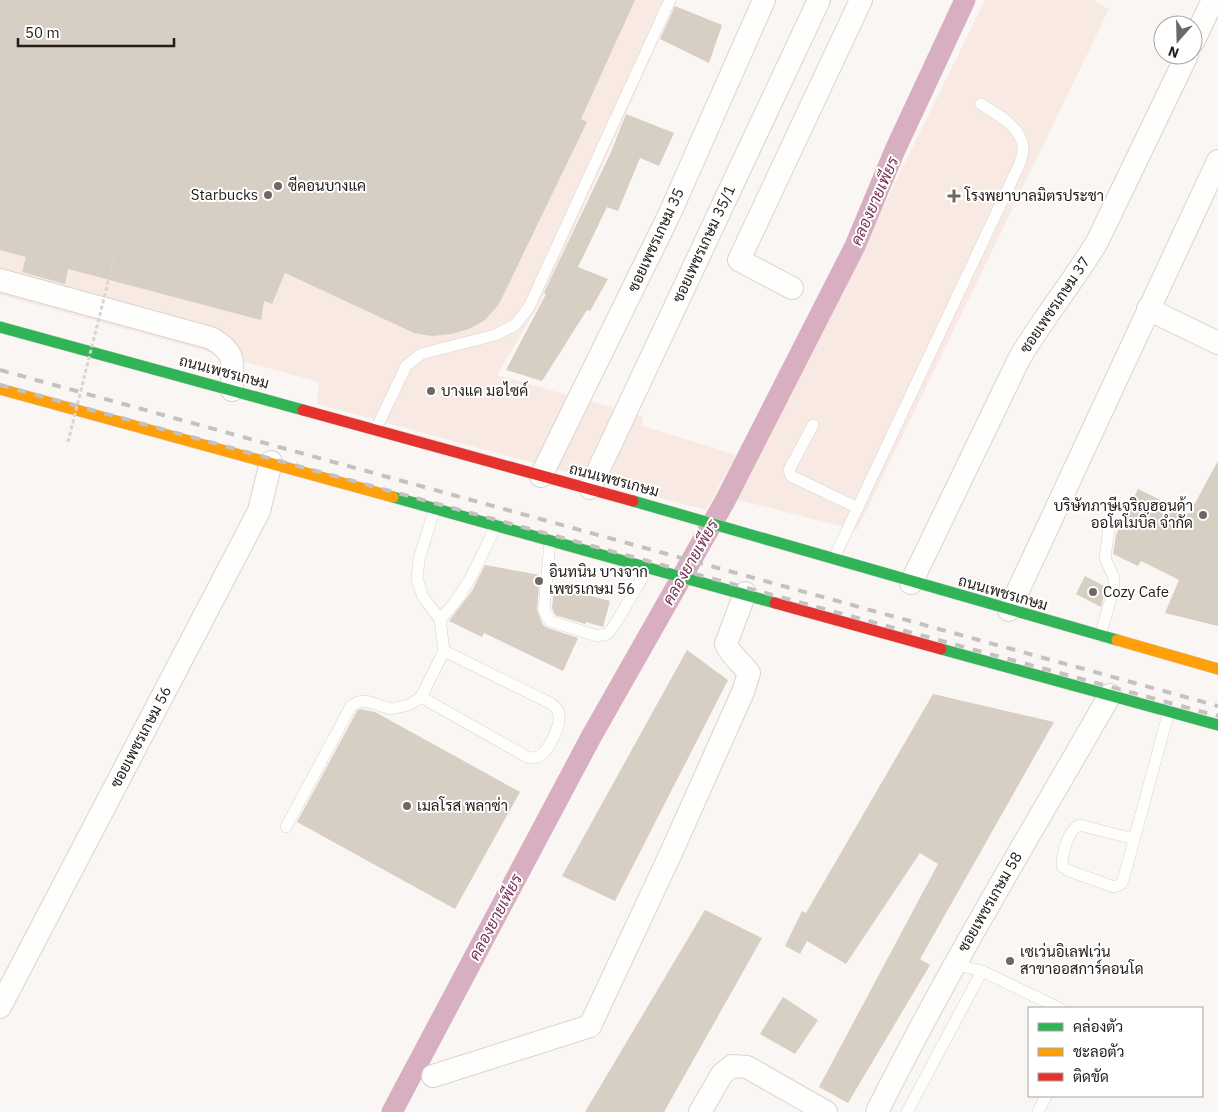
<svg xmlns="http://www.w3.org/2000/svg" width="1218" height="1112" viewBox="0 0 1218 1112" font-family="'IBM Plex Sans',Sarabun,sans-serif">
<style>
.built{fill:#f8eae3}
.lines{fill:none;stroke-linecap:round;stroke-linejoin:round}
.canal{stroke:#d7afc0;stroke-width:21}
.building{fill:#d7cec4}
.lane-casing{stroke:#d9d3d0;stroke-width:12}
.street-casing{stroke:#d9d3d0;stroke-width:24}
.fast-casing{stroke:#d9d3d0;stroke-width:12}
.slow-casing{stroke:#d9d3d0;stroke-width:12}
.jam-casing{stroke:#d9d3d0;stroke-width:12}
.lane{stroke:#fefefd;stroke-width:11}
.street{stroke:#fefefd;stroke-width:22}
.fast{stroke:#30b455;stroke-width:11}
.slow{stroke:#ff9f0a;stroke-width:11}
.jam{stroke:#e5322d;stroke-width:11}
.rail{stroke:#c4c2c1;stroke-width:4;stroke-dasharray:9 9;stroke-linecap:butt}
.path-bridge{stroke:#d7d6d5;stroke-width:3;stroke-dasharray:4 2.5;stroke-linecap:butt}
.poi-dot{fill:#6e6865;stroke:#fff;stroke-width:2}
.labels{text-anchor:middle;stroke-width:4;stroke-linejoin:round;paint-order:stroke}
.poi-label{font-size:15px;fill:#231c18;stroke:#fff;text-anchor:start}
.street-label{font-size:15px;fill:#231c18;stroke:#fff}
.water-label{font-size:16px;font-style:italic;fill:#783457;stroke:#fff}
</style>
<rect width="100%" height="100%" fill="#faf6f4"/>
<g class="built">
<polygon points="0,0 677,0 542,299 497,375 642,416 643,426 736,455 706,510 317,404 319,382 0,295"/>
<polygon points="985,0 1093,0 1109,9 857,530 734,499 797,382"/>
</g>
<g class="lines">
<polyline class="canal" points="392,1112 591,737 725,501 855,246 895,150 965,0"/>
</g>
<g class="building">
<polygon points="0,0 635,0 581,119 587,122 499,304 485,320 469,329 451,334 432,336 414,333 285,273 272,304 264,301 261,320 68,269 65,284 22,272 26,257 0,250"/>
<polygon points="675,6 722,25 709,63 660,39"/>
<polygon points="626,114 674,133 659,166 640,158 618,211 607,207 578,267 608,279 590,311 587,310 542,381 506,370 546,294 544,293 611,152"/>
<polygon points="1218,461 1218,626 1165,613 1179,580 1141,561 1138,566 1113,554 1116,535 1138,489 1189,514"/>
<polygon points="485,565 540,575 537,610 543,625 548,628 578,638 563,671 484,633 482,637 449,621 472,591"/>
<polygon points="1085,576 1106,587 1101,607 1076,594"/>
<polygon points="554,586 610,601 603,627 586,622 585,624 555,615 552,608"/>
<polygon points="687,650 728,680 615,901 562,876"/>
<polygon points="933,694 1054,722 920,959 930,965 848,1103 819,1087 938,864 920,853 846,964 807,941 800,954 785,946 802,911 806,913"/>
<polygon points="360,709 375,712 520,792 455,909 297,822 357,711"/>
<polygon points="705,910 762,938 664,1112 585,1112"/>
<polygon points="783,997 818,1020 795,1054 760,1034"/>
</g>
<g class="lines">
<defs>
<g id="lane">
<polyline points="813,425 789,470 791,476 858,508"/>
<polyline points="376,429 406,366 421,354 495,335 515,325 529,307 670,0"/>
<polyline points="550,541 544,610 550,621 597,636 607,634 614,626 648,568"/>
<path d="M834,558L1020,163C1021,158 1024,152 1023,147C1021,126 996,114 981,104"/>
<path d="M440,619C467,593 480,558 496,525"/>
<polyline points="1100,636 1114,588 1114,578 1105,558 1109,528"/>
<path d="M421,697L529,758C534,758 537,758 541,755C549,749 561,726 559,715C559,709 554,706 550,703L444,651"/>
<polyline points="286,827 351,706 358,702 366,701 391,709 409,705 421,697 444,651 440,619 423,597 417,579 419,559 435,508"/>
<path d="M1134,839L1079,825C1068,831 1062,853 1062,866L1067,870L1114,887L1121,884L1124,877L1169,711"/>
<polyline points="954,964 982,971 1059,1008"/>
<polyline points="907,1112 982,971"/>
<polyline points="1038,1112 1046,1096"/>
</g>
<g id="street">
<polyline points="1193,42 1213,0"/>
<path d="M0,280L211,338C237,353 232,361 232,390"/>
<polyline points="792,288 739,260 861,0"/>
<polyline points="1148,309 1218,343"/>
<polyline points="541,476 670,213 764,0"/>
<polyline points="590,488 819,0"/>
<path d="M911,583L1019,359C1043,318 1073,282 1097,242L1187,55"/>
<polyline points="1009,610 1218,161"/>
<polyline points="0,1007 259,511 271,462"/>
<path d="M433,1076L590,1026L671,853L743,692L749,673C741,662 731,656 726,644L745,593"/>
<polyline points="700,1112 722,1074 732,1066 747,1067 826,1112"/>
<path d="M877,1112C948,969 1031,833 1110,695"/>
</g>
<g id="fast">
<polyline points="0,327 303,410"/>
<polyline points="393,497 775,603"/>
<polyline points="633,501 1117,640"/>
<polyline points="941,649 1218,725"/>
</g>
<g id="slow">
<polyline points="0,389 393,497"/>
<polyline points="1117,640 1218,669"/>
</g>
<g id="jam">
<polyline points="303,410 633,501"/>
<polyline points="775,603 941,649"/>
</g>
</defs>
<use href="#lane" class="lane-casing"/>
<use href="#street" class="street-casing"/>
<use href="#fast" class="fast-casing"/>
<use href="#slow" class="slow-casing"/>
<use href="#jam" class="jam-casing"/>
<use href="#lane" class="lane"/>
<use href="#street" class="street"/>
<use href="#fast" class="fast"/>
<use href="#slow" class="slow"/>
<use href="#jam" class="jam"/>
<g class="rail">
<polyline points="0,370 1218,706"/>
<polyline points="0,385 1218,716"/>
</g>
<polyline class="path-bridge" points="68,442 114,258"/>
</g>
<g class="poi-dot">
<circle cx="278" cy="186" r="5"/>
<circle cx="268" cy="195" r="5"/>
<path d="M951.5 188.5h5v5h5v5h-5v5h-5v-5h-5v-5h5z"/>
<circle cx="431" cy="391" r="5"/>
<circle cx="1203" cy="515" r="5"/>
<circle cx="539" cy="581" r="5"/>
<circle cx="1093" cy="592" r="5"/>
<circle cx="407" cy="806" r="5"/>
<circle cx="1010" cy="961" r="5"/>
</g>
<g class="labels">
<g class="poi-label">
<text x="288" y="191">ซีคอนบางแค</text>
<text x="258" y="200" text-anchor="end">Starbucks</text>
<text x="965" y="201">โรงพยาบาลมิตรประชา</text>
<text x="441" y="396">บางแค มอไซค์</text>
<text x="1193" y="511" text-anchor="end">บริษัทภาษีเจริญฮอนด้า<tspan x="1193" dy="17">ออโตโมบิล จำกัด</tspan></text>
<text x="549" y="577">อินทนิน บางจาก<tspan x="549" dy="17">เพชรเกษม 56</tspan></text>
<text x="1103" y="597">Cozy Cafe</text>
<text x="417" y="811">เมลโรส พลาซ่า</text>
<text x="1020" y="957">เซเว่นอิเลฟเว่น<tspan x="1020" dy="17">สาขาออสการ์คอนโด</tspan></text>
</g>
<g class="street-label">
<text transform="translate(656 240) rotate(-65)" y="5">ซอยเพชรเกษม 35</text>
<text transform="translate(704 244) rotate(-65)" y="5">ซอยเพชรเกษม 35/1</text>
<text transform="translate(1055 305) rotate(-56)" y="5">ซอยเพชรเกษม 37</text>
<text transform="translate(224 372) rotate(15)" y="5">ถนนเพชรเกษม</text>
<text transform="translate(614 480) rotate(15)" y="5">ถนนเพชรเกษม</text>
<text transform="translate(1003 593) rotate(16)" y="5">ถนนเพชรเกษม</text>
<text transform="translate(141 737) rotate(-62)" y="5">ซอยเพชรเกษม 56</text>
<text transform="translate(990 902) rotate(-60)" y="5">ซอยเพชรเกษม 58</text>
</g>
<g class="water-label">
<text transform="translate(874 201) rotate(-66)" y="6">คลองยายเพียร</text>
<text transform="translate(690 562) rotate(-60)" y="6">คลองยายเพียร</text>
<text transform="translate(495 917) rotate(-62)" y="6">คลองยายเพียร</text>
</g>
</g>
<rect x="1028" y="1007" width="175" height="90" fill="#ffffff" stroke="#a7a4a3"/>
<rect x="1038" y="1023" width="25" height="8" fill="#30b455" stroke="#a7a4a3"/>
<text x="1073" y="1032" font-size="15" fill="#231c18">คล่องตัว</text>
<rect x="1038" y="1048" width="25" height="8" fill="#ff9f0a" stroke="#a7a4a3"/>
<text x="1073" y="1057" font-size="15" fill="#231c18">ชะลอตัว</text>
<rect x="1038" y="1073" width="25" height="8" fill="#e5322d" stroke="#a7a4a3"/>
<text x="1073" y="1082" font-size="15" fill="#231c18">ติดขัด</text>
<g transform="translate(1178 40) rotate(200)"><circle r="24" fill="#ffffff" stroke="#a7a4a3"/>
<path d="M0-4L9 19L0 12L-9 19Z" fill="#6e6865"/>
<text y="-8" font-size="14" font-weight="bold" text-anchor="middle" fill="#231c18">N</text>
</g>
<path d="M18 38v8h156v-8" fill="none" stroke="#231c18" stroke-width="2.5"/>
<text x="25" y="38" font-size="15" fill="#231c18" stroke="#ffffff" stroke-width="4" paint-order="stroke">50 m</text>
</svg>
